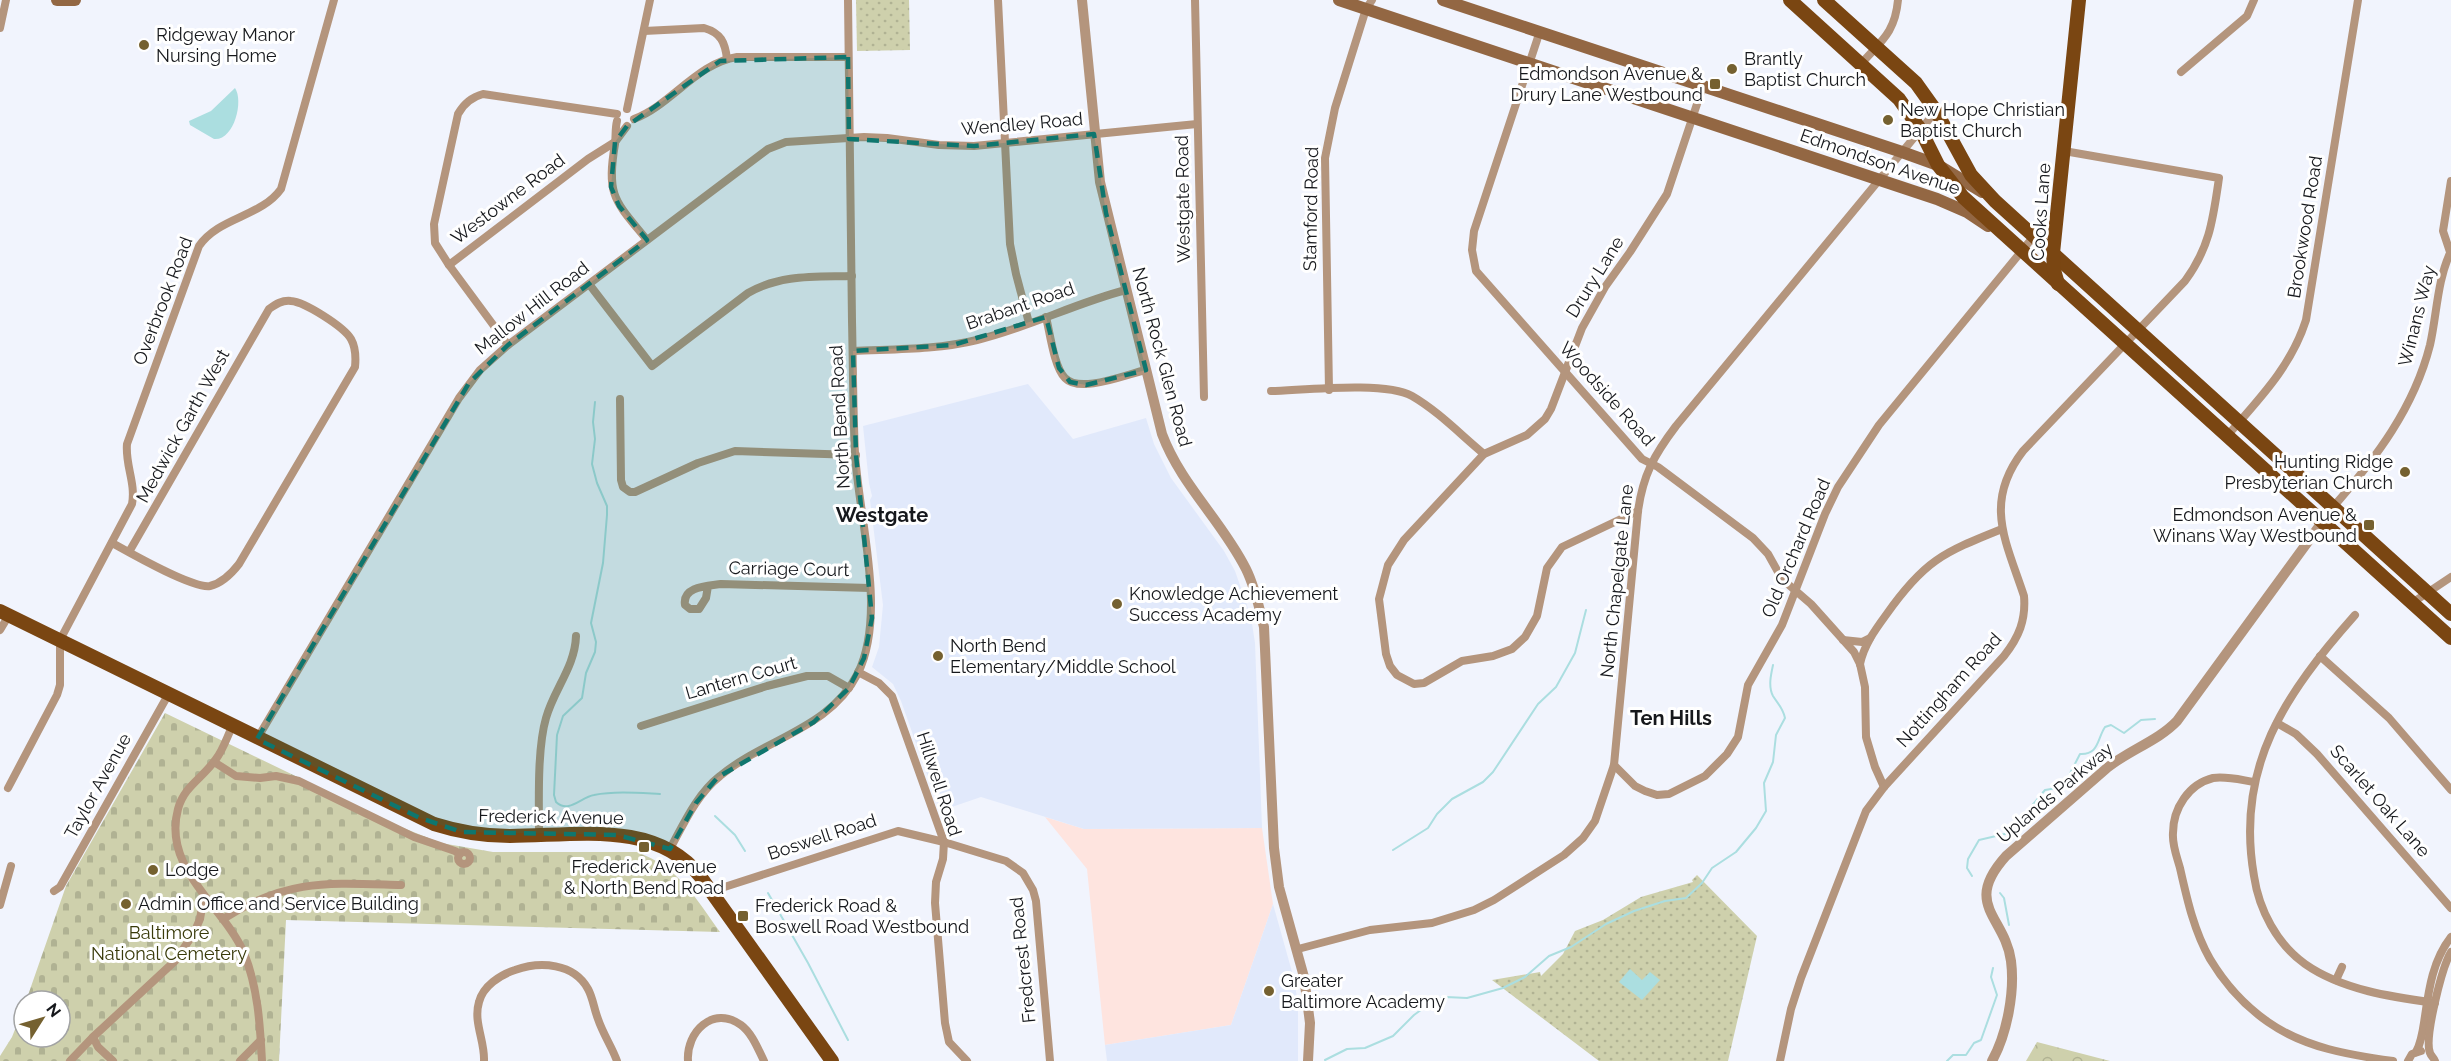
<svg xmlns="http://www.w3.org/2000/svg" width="2451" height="1061" viewBox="0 0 2451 1061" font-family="Raleway,sans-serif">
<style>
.commercial{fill:#fee4df}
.built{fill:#e1e9fb}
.forest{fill:url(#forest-crowns)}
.cemetery{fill:url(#cemetery-stones)}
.park{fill:url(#park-dots)}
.water{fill:#abdee0}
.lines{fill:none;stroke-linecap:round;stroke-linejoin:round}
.stream{stroke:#abdee0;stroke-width:2}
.minor{stroke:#b4957d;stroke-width:8}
.tertiary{stroke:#b4957d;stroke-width:10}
.secondary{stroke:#936743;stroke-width:12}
.primary{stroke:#7a4612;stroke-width:14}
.marked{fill:#0f766e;fill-opacity:0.2;stroke:#0f766e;stroke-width:4.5;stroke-dasharray:12 8;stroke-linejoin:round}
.poi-dot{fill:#756130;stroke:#fff;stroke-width:2}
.labels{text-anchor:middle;stroke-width:6;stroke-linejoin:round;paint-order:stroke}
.poi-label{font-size:18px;fill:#16181c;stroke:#fff;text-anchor:start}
.street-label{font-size:18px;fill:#16181c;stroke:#fff}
.park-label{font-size:18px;fill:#393a0a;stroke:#fff}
.neighbourhood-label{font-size:20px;font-weight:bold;fill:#16181c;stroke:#fff}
</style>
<defs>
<pattern id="forest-crowns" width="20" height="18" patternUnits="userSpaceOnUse" patternTransform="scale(1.5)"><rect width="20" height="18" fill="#ced0ac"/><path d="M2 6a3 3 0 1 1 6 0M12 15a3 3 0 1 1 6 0" fill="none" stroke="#b0b293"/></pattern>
<pattern id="cemetery-stones" width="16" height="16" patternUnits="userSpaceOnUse" patternTransform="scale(1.5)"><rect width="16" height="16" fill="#ced0ac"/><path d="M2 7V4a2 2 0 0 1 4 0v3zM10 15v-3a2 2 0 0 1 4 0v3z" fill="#b0b293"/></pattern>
<pattern id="park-dots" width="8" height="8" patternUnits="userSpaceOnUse" patternTransform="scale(1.5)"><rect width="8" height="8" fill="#ced0ac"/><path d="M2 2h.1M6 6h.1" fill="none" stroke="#b0b293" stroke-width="1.8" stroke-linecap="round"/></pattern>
</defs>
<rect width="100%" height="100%" fill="#f1f4fd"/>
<polygon class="commercial" points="1045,817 1084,829 1262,828 1273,904 1231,1025 1105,1045 1087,869"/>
<g class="built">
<polygon points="1028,384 1073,439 1146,418 1154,444 1171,478 1224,551 1235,571 1251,617 1255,643 1262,828 1084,829 981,797 940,811 901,701 893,684 872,667 879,647 883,605 870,500 872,496 869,483 863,426"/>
<polygon points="1273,904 1294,979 1298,1004 1298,1061 1107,1061 1105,1045 1231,1025"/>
</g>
<polygon class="forest" points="2037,1042 2110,1061 2026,1061"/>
<path class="cemetery" d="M165,713L401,827L441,843L493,852H637C679,868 695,897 720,932L286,920L279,1061H0V1056L12,1037L24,1007V1037H60V1001H26L66,886Z"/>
<g class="park">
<polygon points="856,0 909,0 910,50 857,51"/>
<polygon points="1697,875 1757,936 1728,1061 1599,1061 1492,980 1540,972 1541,976 1563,954 1575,931 1603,920 1641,897 1693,882 1692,880"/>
</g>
<g class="water">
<path d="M235,88C244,101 234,141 214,139L190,125L189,121L211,111Z"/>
<polygon points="1630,969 1642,980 1650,972 1660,980 1642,1000 1619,982"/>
</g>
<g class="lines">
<g class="stream">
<path d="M595,402L593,422L595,439L592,464L597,483L607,506V515L603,563L591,623L596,642L595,652L586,673L582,698L563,716L557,735L554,795L556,802C569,814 581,797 594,795C615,791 639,793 660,794"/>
<polyline points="715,816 735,835 745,851"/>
<polyline points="1393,850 1428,828 1437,814 1452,799 1483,782 1493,772 1538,704 1556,687 1575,653 1586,610"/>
<path d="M1972,876L1967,868L1968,859L1979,840L2009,833L2045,790L2063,787L2080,754C2099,755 2097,739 2105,727L2111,725L2124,733L2141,720L2155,719"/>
<polyline points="768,893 808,963 848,1040"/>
<polyline points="2000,893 2004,898 2009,925"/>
<path d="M1325,1060L1347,1049L1365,1048L1393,1036L1414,1015L1436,999L1446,997L1467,998L1503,988L1525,977L1549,956L1571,947L1606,924L1634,911L1665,901L1686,898L1702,883L1712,868L1736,852L1756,828L1766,811L1764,783L1773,762L1776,735L1785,718C1783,708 1778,704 1773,696C1768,687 1771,674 1773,665"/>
<polyline points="1947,1061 1953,1055 1966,1055 1974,1043 1981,1040 1997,995 1991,977 1993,968"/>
</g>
<g class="minor">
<polyline points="998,0 1010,244 1016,274 1029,323"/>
<polyline points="1195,0 1204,397"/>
<polyline points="0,28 6,0"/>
<path d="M644,31L704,28C721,33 725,42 727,59"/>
<polyline points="1540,31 1474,231 1472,250 1476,271 1642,459 1658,467 1753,538 1768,554 1782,579 1811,604 1854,652 1860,664 1865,687 1866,737 1875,767 1884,787"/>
<path d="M1861,64C1881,41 1895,33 1898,0"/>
<polyline points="2181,72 2247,16 2254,0"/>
<polyline points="627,109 650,0"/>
<path d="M634,119C671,105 697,63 737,57H848"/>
<path d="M617,121C615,129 616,136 615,144C606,196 615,201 647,240"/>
<polyline points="2450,252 2443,231 2451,181"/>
<polyline points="449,265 588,159 615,142 627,126"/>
<path d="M589,284L652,366L748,293C781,274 815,277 852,276"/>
<path d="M1046,317C1050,333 1054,367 1065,378C1080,394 1127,374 1146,370"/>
<path d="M508,345L449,265L435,243L434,224L458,114C464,103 472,97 483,94L617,114"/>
<path d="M853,351C895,349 936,350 977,340C1028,328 1075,303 1126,290"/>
<polyline points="1329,390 1325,158 1335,108 1366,9 1372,0"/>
<path d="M1271,391C1305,390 1385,381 1412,396C1438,411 1461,435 1484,454"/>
<polyline points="620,399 621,480 623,487 630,492 635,492 698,463 735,451 856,455"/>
<path d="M2227,436C2259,399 2291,367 2306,320L2358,0"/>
<path d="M2334,506C2376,458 2414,408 2430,345C2437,314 2437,280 2451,251"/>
<polyline points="1638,511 1562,547 1547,568 1537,616 1525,637 1512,649 1493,656 1462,661 1424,683 1414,684 1397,675 1390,666 1386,654 1379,599 1388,565 1404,540 1484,454 1527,435 1545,419 1551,409 1582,328 1605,287 1630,252 1667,194 1703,86"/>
<path d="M112,543C130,553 193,589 210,586C223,583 232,573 239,564L355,367C356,357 356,348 351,339C344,327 305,302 291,301C282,300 276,304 269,309L129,552"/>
<path d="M708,586L706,598L699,609H690L685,605C682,586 708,586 721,584L870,588"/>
<polyline points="2412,603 2451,577"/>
<path d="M2355,615C2285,694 2235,767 2254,876C2259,910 2277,944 2305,964C2342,990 2392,997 2435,1003"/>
<polyline points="0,630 9,615"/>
<polyline points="1843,640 1862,642 1870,638"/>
<polyline points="2320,656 2389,718 2451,790"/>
<path d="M1860,664C1864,645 1875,630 1886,615C1924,561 1942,553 2002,529"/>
<polyline points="858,672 879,683 892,696 944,842 943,859 936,882 935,903 945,1023 949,1042 967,1061"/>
<polyline points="2277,723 2296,734 2317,754 2451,908"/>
<polyline points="641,726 767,686 807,676 828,676 849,688"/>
<path d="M232,727C227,737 223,750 216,759C203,778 184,786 178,809C162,869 223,905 244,953C258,988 260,1024 262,1061"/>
<polyline points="257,739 459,398 480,370 508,345 768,149 786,142 864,137 887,138 939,145 974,146 1197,124"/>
<polyline points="214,762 236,776 260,778 276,776 299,781 414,837 455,851 460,854"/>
<polyline points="1614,765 1635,786 1645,791 1657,795 1669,794 1705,776 1727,754 1738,737 1748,685 1782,625 1825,514 1838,487 1879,425 2034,236"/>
<path d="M2254,782C2241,780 2227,776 2213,778C2189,784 2173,808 2173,833C2172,845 2177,857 2180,868C2187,899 2194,931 2210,959C2225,984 2245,1006 2268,1022C2305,1048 2350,1055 2393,1061"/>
<path d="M8,788L57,695L60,685V640L132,504C136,483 125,465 127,444L199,246C219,217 261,217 281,189L334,0"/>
<path d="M539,835C539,802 537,749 546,718C554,689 575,667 576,636"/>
<path d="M670,849C684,823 697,794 720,776C766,738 830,729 858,673C887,613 859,519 855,454C853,410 853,365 852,321C850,214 850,107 848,0"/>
<circle cx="464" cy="858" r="6"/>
<polyline points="54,891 60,887 168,695"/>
<polyline points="712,891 898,831 944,842 1006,861 1023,873 1033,890 1036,901 1050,1061"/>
<polyline points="0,905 11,866"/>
<path d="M223,919C288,878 329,883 401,885"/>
<path d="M1298,949L1370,930L1432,923L1474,910L1494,900L1564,855L1583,838L1595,821L1614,765L1638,511C1643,475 1654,455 1676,426L1936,111"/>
<polyline points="2336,980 2342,967"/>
<polyline points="93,1037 98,1047 113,1061"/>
<path d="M2416,1052C2422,1041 2423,1029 2425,1016C2429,988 2433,960 2451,937"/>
<polyline points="70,1061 93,1037 175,961 194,933 200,919 204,896"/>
<polyline points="240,1061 261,1040"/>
<path d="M484,1061C485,1041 473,1022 479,1002C483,986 500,975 515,970C540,961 574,963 588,989C593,998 594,1009 598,1019C603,1034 612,1047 617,1061"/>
<path d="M688,1061C686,1032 713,1005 741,1025C752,1033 758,1049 764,1061"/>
<path d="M1780,1061L1791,1009L1801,978L1866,811L1884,787L2004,656C2019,637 2026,620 2024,596C2006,541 1983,503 2023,451L2185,281C2210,247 2213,219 2219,178L2064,151"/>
<polyline points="2408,1061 2412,1054 2421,1051"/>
<path d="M2435,1061C2434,1058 2431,1056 2430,1053C2424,1038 2442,967 2451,952"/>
</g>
<g class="tertiary">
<path d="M1082,0L1100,182L1162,434C1181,485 1222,521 1246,569C1255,587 1259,607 1264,627L1274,848L1279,887L1304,977L1310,1023L1308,1061"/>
<path d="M1992,1061C2007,1034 2015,992 2011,961C2005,916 1962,905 2006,856L2107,768C2129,750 2158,741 2177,721L2334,506"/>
</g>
<g class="secondary">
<polyline points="57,0 75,0"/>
<polyline points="1339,0 1937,199 1967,212 1988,226"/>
<polyline points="1443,0 1902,152 1938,165 1982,192"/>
</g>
<g class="primary">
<polyline points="1790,0 1899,99 1920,129 1938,165 1963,197 2451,638"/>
<polyline points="1824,0 1916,83 1936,111 1971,175 1995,201 2451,614"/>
<polyline points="2058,284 2054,270 2053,253 2079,0"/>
<path d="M0,611L434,824C459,832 484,836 510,836C574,836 655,819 700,876L832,1061"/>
</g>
</g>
<path class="marked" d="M848,57L849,139L974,146L1094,134L1106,213L1146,370L1086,385L1070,382L1059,368L1046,317L953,345L853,351L856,455L872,618L864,658L849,688L814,722L718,777L696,803L670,849L617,835L462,832L420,818L257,739L469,383L508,345L647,240L619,206L611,187L615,142L627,126L720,61Z"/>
<g class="poi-dot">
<circle cx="144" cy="45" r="6"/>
<circle cx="1732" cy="69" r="6"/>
<rect x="1709" y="78" width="12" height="12" rx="3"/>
<circle cx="1888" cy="120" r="6"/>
<circle cx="2405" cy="472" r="6"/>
<rect x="2363" y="519" width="12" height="12" rx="3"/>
<circle cx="1117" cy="604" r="6"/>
<circle cx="938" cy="656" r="6"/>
<rect x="638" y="841" width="12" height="12" rx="3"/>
<circle cx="153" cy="870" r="6"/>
<circle cx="126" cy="904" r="6"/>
<rect x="737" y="910" width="12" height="12" rx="3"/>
<circle cx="1269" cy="991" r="6"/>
</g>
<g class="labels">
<g class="poi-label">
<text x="156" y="41">Ridgeway Manor<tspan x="156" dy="21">Nursing Home</tspan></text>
<text x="1744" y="65">Brantly<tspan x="1744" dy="21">Baptist Church</tspan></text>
<text x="1703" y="80" text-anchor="end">Edmondson Avenue &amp;<tspan x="1703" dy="21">Drury Lane Westbound</tspan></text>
<text x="1900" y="116">New Hope Christian<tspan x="1900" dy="21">Baptist Church</tspan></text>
<text x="2393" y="468" text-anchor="end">Hunting Ridge<tspan x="2393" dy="21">Presbyterian Church</tspan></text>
<text x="2357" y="521" text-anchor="end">Edmondson Avenue &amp;<tspan x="2357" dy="21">Winans Way Westbound</tspan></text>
<text x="1129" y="600">Knowledge Achievement<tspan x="1129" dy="21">Success Academy</tspan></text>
<text x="950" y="652">North Bend<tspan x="950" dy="21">Elementary/Middle School</tspan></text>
<text x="644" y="873" text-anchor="middle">Frederick Avenue<tspan x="644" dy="21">&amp; North Bend Road</tspan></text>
<text x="165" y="876">Lodge</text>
<text x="138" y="910">Admin Office and Service Building</text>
<text x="755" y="912">Frederick Road &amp;<tspan x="755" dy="21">Boswell Road Westbound</tspan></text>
<text x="1281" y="987">Greater<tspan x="1281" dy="21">Baltimore Academy</tspan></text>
</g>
<g class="street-label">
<text transform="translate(1022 124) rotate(-5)" y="6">Wendley Road</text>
<text transform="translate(1880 162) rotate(19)" y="6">Edmondson Avenue</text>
<text transform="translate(508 199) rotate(-37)" y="6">Westowne Road</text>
<text transform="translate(1183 199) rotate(-91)" y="6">Westgate Road</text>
<text transform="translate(1311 209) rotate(-89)" y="6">Stamford Road</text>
<text transform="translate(2041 212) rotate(-86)" y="6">Cooks Lane</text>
<text transform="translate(2305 227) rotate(-81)" y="6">Brookwood Road</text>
<text transform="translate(1595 277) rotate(-58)" y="6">Drury Lane</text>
<text transform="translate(163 301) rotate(-69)" y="6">Overbrook Road</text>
<text transform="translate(1020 306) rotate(-19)" y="6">Brabant Road</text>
<text transform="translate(532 308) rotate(-38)" y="6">Mallow Hill Road</text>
<text transform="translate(2417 316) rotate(-76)" y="6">Winans Way</text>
<text transform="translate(1162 357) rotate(75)" y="6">North Rock Glen Road</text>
<text transform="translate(1607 394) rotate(48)" y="6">Woodside Road</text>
<text transform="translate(840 417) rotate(-93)" y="6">North Bend Road</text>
<text transform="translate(183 426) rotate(-61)" y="6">Medwick Garth West</text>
<text transform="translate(1796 548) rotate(-67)" y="6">Old Orchard Road</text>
<text transform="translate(789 569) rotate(1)" y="6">Carriage Court</text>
<text transform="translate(1617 581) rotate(-84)" y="6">North Chapelgate Lane</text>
<text transform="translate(741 678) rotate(-16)" y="6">Lantern Court</text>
<text transform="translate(1949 690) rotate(-48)" y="6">Nottingham Road</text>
<text transform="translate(939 784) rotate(72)" y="6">Hillwell Road</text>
<text transform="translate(98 786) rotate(-61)" y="6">Taylor Avenue</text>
<text transform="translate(2055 793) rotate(-40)" y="6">Uplands Parkway</text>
<text transform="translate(2380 801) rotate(49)" y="6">Scarlet Oak Lane</text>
<text transform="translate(551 817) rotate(1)" y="6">Frederick Avenue</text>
<text transform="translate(822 837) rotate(-18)" y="6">Boswell Road</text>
<text transform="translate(1023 960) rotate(-96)" y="6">Fredcrest Road</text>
</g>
<g class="park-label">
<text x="169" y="939">Baltimore<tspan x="169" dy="21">National Cemetery</tspan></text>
</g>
<g class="neighbourhood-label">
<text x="882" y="522">Westgate</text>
<text x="1671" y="725">Ten Hills</text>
</g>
</g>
<g transform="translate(42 1019) rotate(53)"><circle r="28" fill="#ffffff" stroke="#a2a3a4" stroke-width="1.5"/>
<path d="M0-4.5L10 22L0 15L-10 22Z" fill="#756130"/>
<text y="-9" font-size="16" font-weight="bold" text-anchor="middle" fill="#16181c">N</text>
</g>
</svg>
